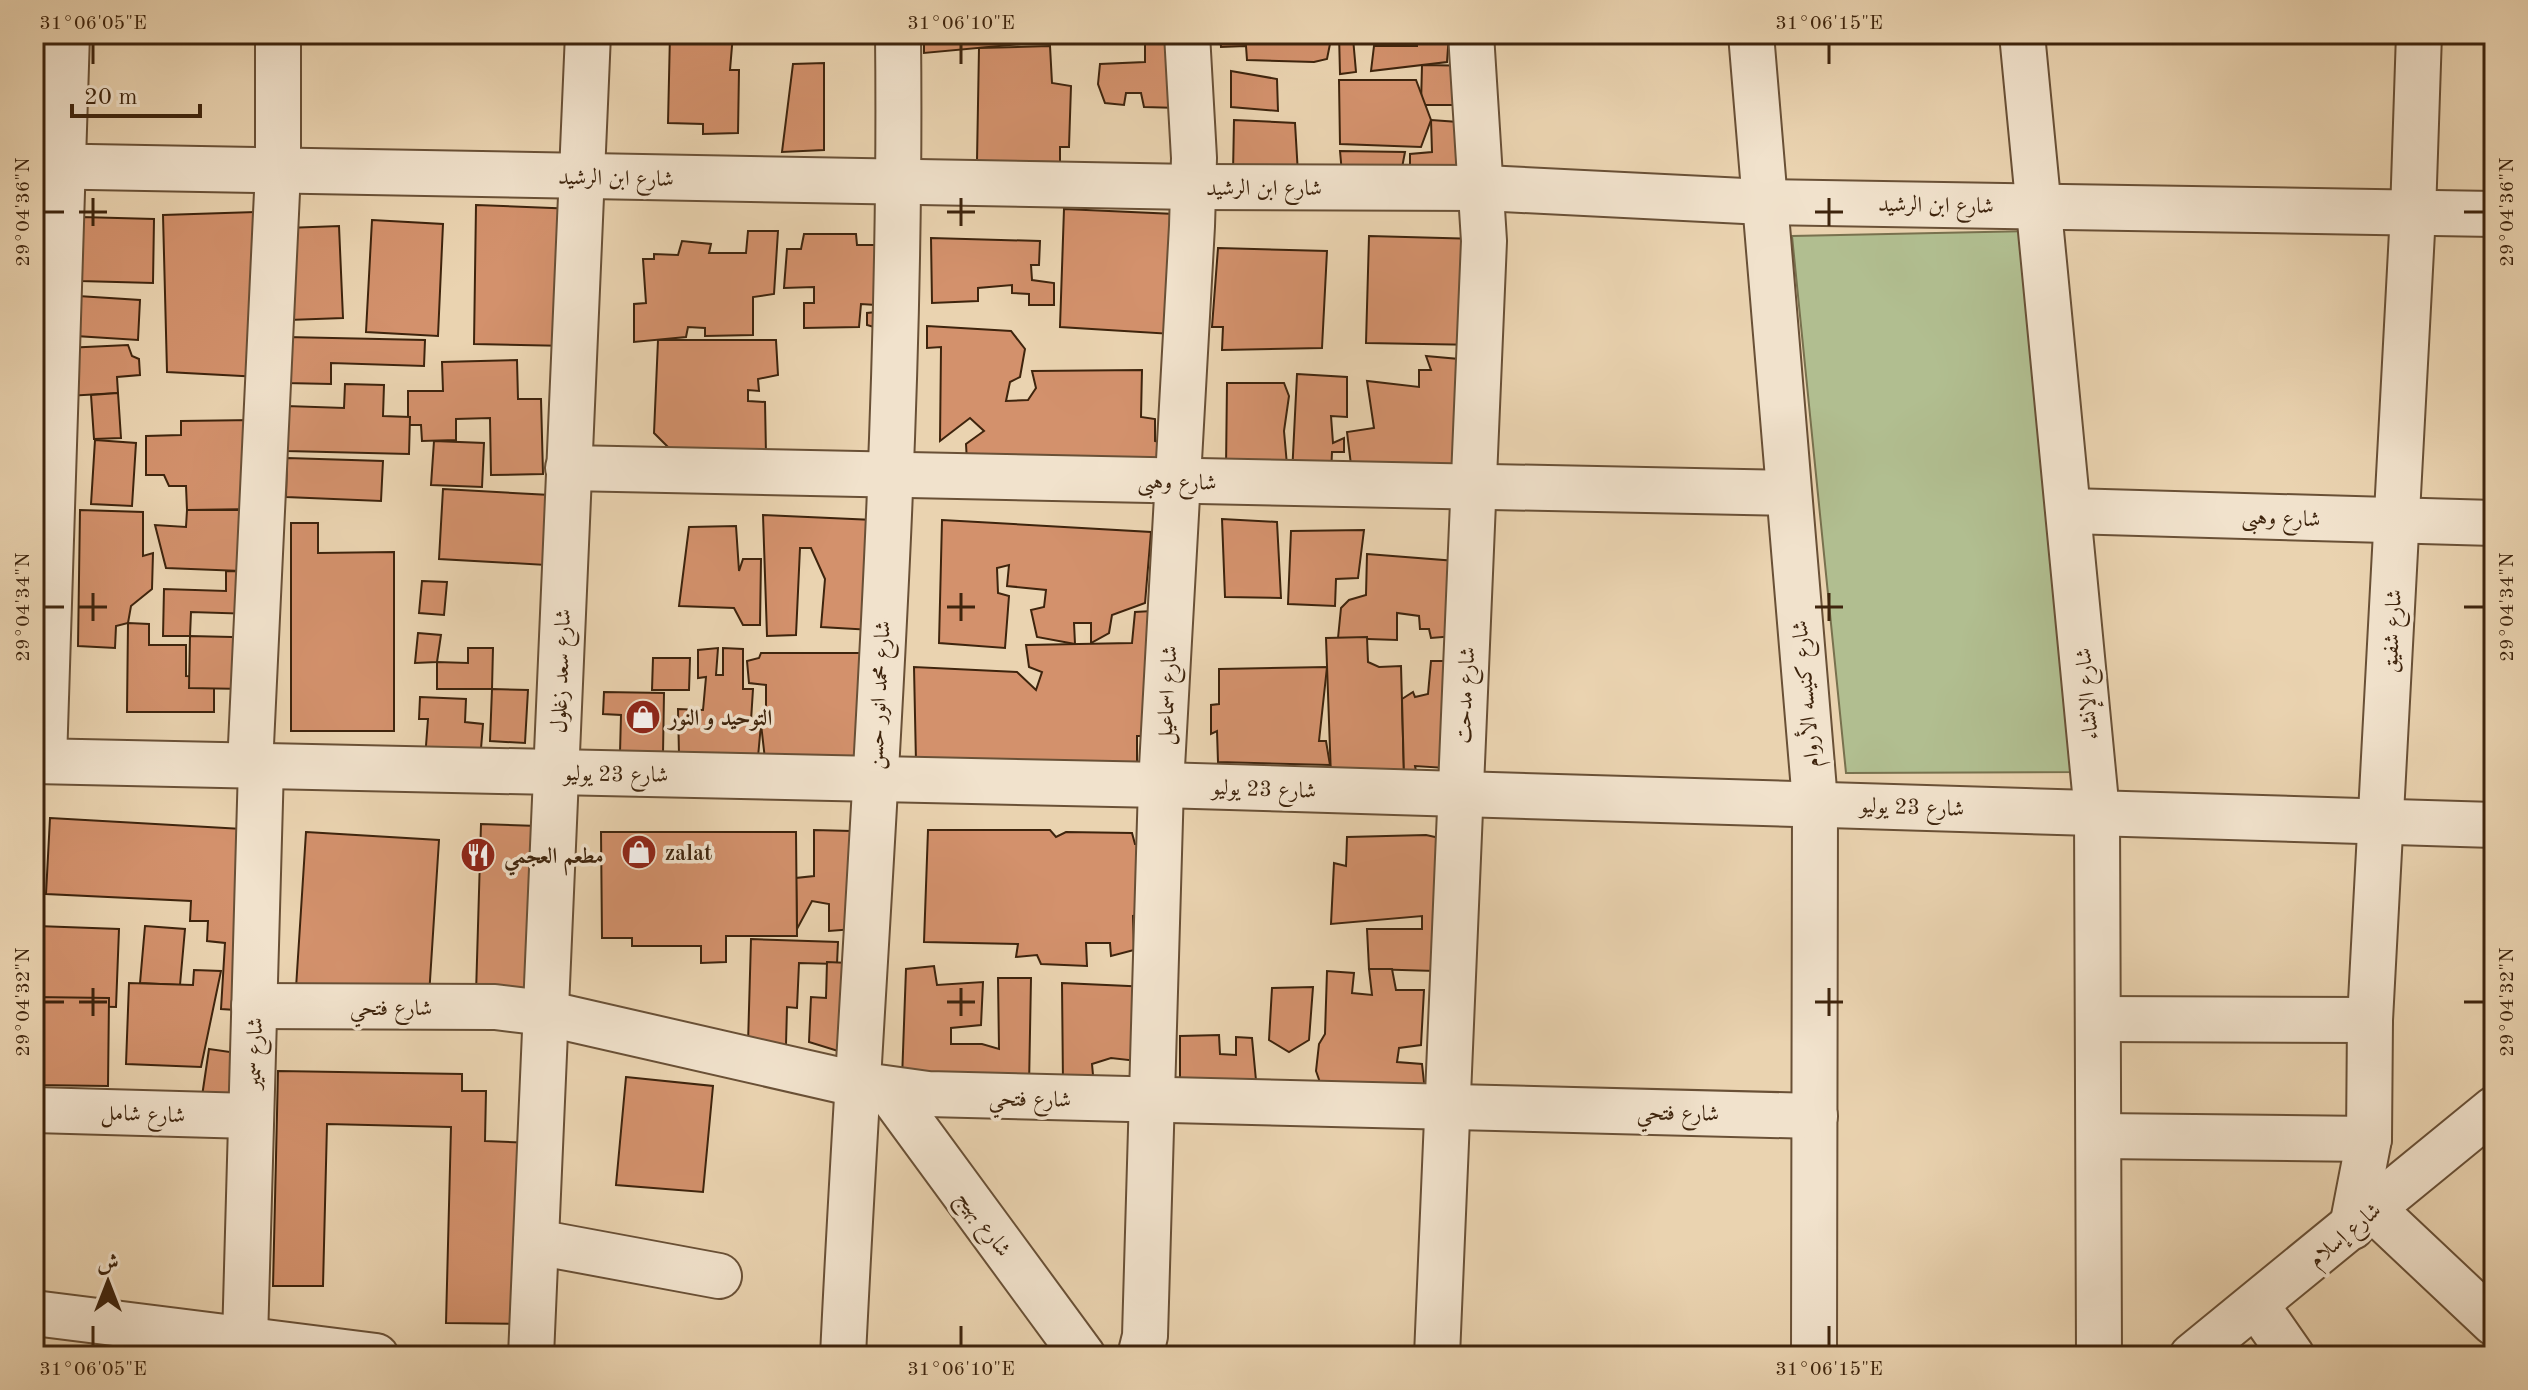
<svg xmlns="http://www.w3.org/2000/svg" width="2528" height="1390" viewBox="0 0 2528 1390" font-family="'Old Standard TT',Amiri,serif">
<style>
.green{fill:#b1be90;stroke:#78714e;stroke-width:2}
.building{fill:#d3916c;stroke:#3e240d;stroke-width:2}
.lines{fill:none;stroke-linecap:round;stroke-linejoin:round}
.minor-casing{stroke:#695036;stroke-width:48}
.minor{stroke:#f1e2cc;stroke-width:44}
.ticks{fill:none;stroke:#3e240d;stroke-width:3}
.labels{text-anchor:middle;stroke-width:7;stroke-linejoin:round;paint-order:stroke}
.street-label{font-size:22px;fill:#3e240d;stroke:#f1e2cc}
.poi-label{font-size:22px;font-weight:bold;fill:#3e240d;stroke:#f1e2cc;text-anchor:start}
.neatline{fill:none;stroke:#3e240d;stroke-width:3}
.ticks-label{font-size:20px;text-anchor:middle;fill:#3e240d}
</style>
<rect width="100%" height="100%" fill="#ead3b0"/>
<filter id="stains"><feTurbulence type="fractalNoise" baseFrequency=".0025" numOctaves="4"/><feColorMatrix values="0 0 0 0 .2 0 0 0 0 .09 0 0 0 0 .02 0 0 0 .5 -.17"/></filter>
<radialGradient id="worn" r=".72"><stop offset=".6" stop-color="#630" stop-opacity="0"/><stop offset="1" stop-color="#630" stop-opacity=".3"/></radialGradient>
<polygon class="green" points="2032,231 2079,772 1846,773 1792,236"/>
<g class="building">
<polygon points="670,34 733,34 730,70 739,70 738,133 703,134 703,124 668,123"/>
<polygon points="924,34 1043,34 1042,42 924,53"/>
<polygon points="1220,34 1332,34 1327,59 1314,62 1247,60 1246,46 1221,47"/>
<polygon points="1339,34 1353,38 1356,72 1340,74"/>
<polygon points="1416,34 1449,34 1447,62 1371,71 1374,46 1417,46"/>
<polygon points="1169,41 1179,108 1144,107 1141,93 1126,93 1124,105 1105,103 1098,84 1100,64 1145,62 1145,42"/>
<polygon points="1050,46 1052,83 1071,86 1069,147 1060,147 1060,162 977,161 979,48"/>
<polygon points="824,63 824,150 782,152 793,64"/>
<polygon points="1422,65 1481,66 1485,105 1421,105"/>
<polygon points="1231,71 1277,79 1278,111 1231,107"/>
<polygon points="1339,80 1416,80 1431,120 1421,147 1340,144"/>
<polygon points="1234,120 1295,123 1298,174 1233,173"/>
<polygon points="1431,120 1472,123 1477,178 1410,178 1410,154 1432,152"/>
<polygon points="1340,151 1405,152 1401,173 1342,173"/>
<polygon points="476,205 576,209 569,346 474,344"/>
<polygon points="1064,209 1175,214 1172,334 1060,327"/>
<polygon points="258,212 259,377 167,372 163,215"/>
<polygon points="81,217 154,219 153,283 80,281"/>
<polygon points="372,220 443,224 438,336 366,332"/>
<polygon points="339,226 343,318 289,320 286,228"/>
<polygon points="748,231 778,231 774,294 753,297 753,335 705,336 705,328 688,327 686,337 634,342 634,304 646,303 643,259 654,259 654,254 678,255 682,241 711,244 709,253 746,253"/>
<polygon points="804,234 856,234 857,245 876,245 877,328 867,325 867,313 876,312 876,305 861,304 859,327 804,328 804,303 814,303 814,287 784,288 787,249 801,249"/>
<polygon points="1369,236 1479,239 1480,345 1366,343"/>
<polygon points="931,238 1040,241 1039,265 1031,265 1032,280 1054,283 1054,305 1029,305 1029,294 1012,293 1012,285 978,288 978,301 932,303"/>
<polygon points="1218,248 1327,251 1322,348 1222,350 1223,327 1212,327"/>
<polygon points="78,296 140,300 138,340 76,336"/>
<polygon points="927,326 1011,331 1025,349 1020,377 1010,382 1006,401 1028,400 1036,388 1032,371 1142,370 1141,417 1155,419 1155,441 1162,443 1162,474 967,462 966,444 984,431 970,418 940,441 941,347 927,348"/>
<polygon points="286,337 425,340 424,366 331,363 331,384 285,383"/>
<polygon points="658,340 776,340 778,375 758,379 759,391 748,390 748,401 765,402 766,455 678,457 654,433"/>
<polygon points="128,345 132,356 139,359 140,375 117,377 118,393 67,396 65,348"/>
<polygon points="1426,356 1459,359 1474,470 1352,473 1347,432 1374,428 1367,381 1419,387 1419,370 1431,370"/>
<polygon points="517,360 518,399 541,399 543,474 491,475 490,418 456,419 456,440 422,441 421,425 408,425 408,391 443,391 442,362"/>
<polygon points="1297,374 1347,377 1347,417 1331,416 1333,443 1344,438 1344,452 1332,452 1331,475 1292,475"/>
<polygon points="1227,383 1284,383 1289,396 1284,431 1287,465 1226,468"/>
<polygon points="345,384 384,385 383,416 410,417 409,454 286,451 287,406 344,408"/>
<polygon points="118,393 121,438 94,439 91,395"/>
<polygon points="254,420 256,509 187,510 186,486 169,486 164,475 146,475 146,436 181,435 181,421"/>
<polygon points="95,440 136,443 132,506 91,504"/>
<polygon points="434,441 484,443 482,487 431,485"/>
<polygon points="287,458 383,461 381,501 286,497"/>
<polygon points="443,489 550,495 546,565 439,559"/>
<polygon points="80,510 143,512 143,556 153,553 152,589 131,606 128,623 116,626 115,648 78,646"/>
<polygon points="187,510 243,510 241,571 166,568 155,525 186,527"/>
<polygon points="763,515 874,520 872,630 821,627 825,579 811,548 800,548 796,635 767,636"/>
<polygon points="1222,519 1277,522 1281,598 1225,597"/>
<polygon points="942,520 1151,532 1145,603 1112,615 1109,633 1091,643 1091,623 1074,623 1075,644 1037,637 1031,610 1044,607 1046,590 1007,586 1009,565 997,568 998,593 1009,596 1005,648 939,643"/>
<polygon points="291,523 318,523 318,553 394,552 394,731 291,731"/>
<polygon points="736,526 739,571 743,559 761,559 760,625 743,625 734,608 679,606 689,527"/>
<polygon points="1364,530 1358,578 1336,579 1335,606 1288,604 1291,531"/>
<polygon points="1367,554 1456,561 1455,636 1431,638 1429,629 1420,629 1419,616 1397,613 1397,640 1338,638 1341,608 1349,600 1366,595"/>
<polygon points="226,571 258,572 253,614 191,612 190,636 163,636 164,589 226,591"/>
<polygon points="422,581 447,582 444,615 419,613"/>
<polygon points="1152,611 1149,736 1137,736 1137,762 916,763 914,667 1017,672 1036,690 1042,672 1029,667 1026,645 1132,643 1135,612"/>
<polygon points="128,623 149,624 149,645 186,645 186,676 214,677 214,712 127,712"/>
<polygon points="418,633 441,635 437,662 415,663"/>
<polygon points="190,636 232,637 244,643 244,689 189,688"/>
<polygon points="1367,637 1368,662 1379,667 1401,666 1404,775 1331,777 1326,638"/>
<polygon points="468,648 493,648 492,689 437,689 437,662 468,663"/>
<polygon points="718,648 716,675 723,675 723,648 743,649 743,689 753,689 751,721 761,724 758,757 679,754 678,709 703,710 706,677 698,678 698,650"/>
<polygon points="761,653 874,653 867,767 766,768 761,724 766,721 766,685 749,683 747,661 759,658"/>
<polygon points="653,658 690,658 689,690 652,690"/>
<polygon points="1431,661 1449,661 1446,768 1415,766 1417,776 1404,775 1402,699 1413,692 1415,697 1428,694"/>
<polygon points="1327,667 1319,741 1326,741 1330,765 1218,762 1217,731 1211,734 1211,705 1219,704 1219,669"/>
<polygon points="492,689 528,690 525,743 490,741"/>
<polygon points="604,692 664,693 663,754 620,753 621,715 603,714"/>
<polygon points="420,697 466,699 465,722 483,724 480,761 425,759 428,719 419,719"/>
<polygon points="50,818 261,830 251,1011 221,1009 225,943 207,941 208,921 190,921 191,901 46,894"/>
<polygon points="481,824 538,826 533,996 476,994"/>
<polygon points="814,830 851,831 854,929 829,931 829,904 812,901 797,929 796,878 814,876"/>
<polygon points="928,830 1050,830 1056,837 1066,832 1132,833 1135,844 1153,845 1150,914 1133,916 1134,950 1111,956 1110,943 1086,943 1087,966 1041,964 1037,955 1016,957 1018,944 924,942"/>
<polygon points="306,832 439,840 429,996 296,988"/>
<polygon points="601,832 796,832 797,936 726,936 726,962 701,963 701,946 632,946 632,938 602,938"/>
<polygon points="1426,835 1449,840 1435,971 1369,969 1367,929 1422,929 1422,916 1331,924 1334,863 1346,866 1347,837"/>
<polygon points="37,926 119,929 116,1007 35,1005"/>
<polygon points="145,926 185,929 180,985 140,983"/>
<polygon points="751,939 838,942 837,964 799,963 797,1008 787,1007 786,1045 748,1044"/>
<polygon points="827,962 871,964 867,1060 809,1042 811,997 826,998"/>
<polygon points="934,966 937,985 983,982 981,1025 951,1028 951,1044 982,1044 999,1049 998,978 1031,978 1029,1086 902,1079 906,969"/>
<polygon points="1369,969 1392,969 1396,990 1424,990 1421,1045 1399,1048 1397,1062 1422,1064 1425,1092 1323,1091 1316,1071 1319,1044 1325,1034 1327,971 1354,973 1352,993 1372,995"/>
<polygon points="194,970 221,971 201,1067 126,1064 129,983 193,985"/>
<polygon points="1062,983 1150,987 1146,1062 1111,1058 1092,1064 1094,1086 1063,1085"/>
<polygon points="1313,987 1309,1040 1289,1052 1269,1040 1272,988"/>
<polygon points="34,997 109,998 108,1086 34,1085"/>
<polygon points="1219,1035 1220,1054 1236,1055 1236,1037 1252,1038 1257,1091 1180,1090 1180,1036"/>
<polygon points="209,1049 264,1057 256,1110 201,1103"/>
<polygon points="278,1071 462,1074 462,1091 486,1091 485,1141 533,1143 529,1324 446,1323 451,1127 327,1124 323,1286 273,1286"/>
<polygon points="626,1077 713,1086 703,1192 616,1185"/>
</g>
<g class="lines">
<defs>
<g id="minor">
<polyline points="1751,34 1815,802 1814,1356"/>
<polyline points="2022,34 2097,813 2099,1356"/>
<polyline points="34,166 1194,187 1484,188 1764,202 2494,214"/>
<polyline points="568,468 1787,493"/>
<polyline points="2069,511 2494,523"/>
<polyline points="34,761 1161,785 2494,825"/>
<polyline points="44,761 67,34"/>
<polyline points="250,766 278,171 278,34"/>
<polyline points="254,1006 495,1007 545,1013 856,1084 928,1094 1815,1116"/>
<polyline points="2098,1019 2370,1020"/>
<polyline points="887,1089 1083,1356"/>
<polyline points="34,1110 251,1116"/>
<polyline points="2099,1136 2369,1139"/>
<polyline points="2373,1209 2494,1323"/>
<polyline points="2352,1227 2369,1139 2370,1020 2413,213 2419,34"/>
<polyline points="536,1242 719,1276"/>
<polyline points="2257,1306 2292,1356"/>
<polyline points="34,1313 376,1356"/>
<polyline points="245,1340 261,766"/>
<polyline points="531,1356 588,34"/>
<path d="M843,1356C864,916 903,475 898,34"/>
<polyline points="1140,1356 1145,1336 1161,785 1192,226 1194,158 1187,34"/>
<polyline points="1437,1356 1484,241 1471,34"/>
<polyline points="2192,1356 2494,1109"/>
</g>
</defs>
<use href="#minor" class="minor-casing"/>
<use href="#minor" class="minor"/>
</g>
<path class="ticks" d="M93,44V64M961,44V64M1829,44V64M93,198V226M961,198V226M1829,198V226M44,212H64M79,212H107M947,212H975M1815,212H1843M2464,212H2484M93,593V621M961,593V621M1829,593V621M44,607H64M79,607H107M947,607H975M1815,607H1843M2464,607H2484M93,988V1016M961,988V1016M1829,988V1016M44,1002H64M79,1002H107M947,1002H975M1815,1002H1843M2464,1002H2484M93,1326V1346M961,1326V1346M1829,1326V1346"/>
<defs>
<symbol id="shop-disc" viewBox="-11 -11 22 22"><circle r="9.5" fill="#8f2418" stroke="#f1e2cc"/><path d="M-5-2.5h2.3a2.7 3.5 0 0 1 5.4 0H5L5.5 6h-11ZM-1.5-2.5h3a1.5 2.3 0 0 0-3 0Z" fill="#fff"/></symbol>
<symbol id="restaurant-disc" viewBox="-11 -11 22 22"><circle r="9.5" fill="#8f2418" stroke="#f1e2cc"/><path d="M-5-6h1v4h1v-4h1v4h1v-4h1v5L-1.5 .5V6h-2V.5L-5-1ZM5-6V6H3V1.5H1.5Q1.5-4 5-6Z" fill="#fff"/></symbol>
</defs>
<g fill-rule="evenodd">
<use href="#shop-disc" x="623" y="697" width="40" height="40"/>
<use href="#shop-disc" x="619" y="832" width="40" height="40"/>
<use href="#restaurant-disc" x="458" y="835" width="40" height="40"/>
</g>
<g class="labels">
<g class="street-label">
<text transform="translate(616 177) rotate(1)" y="8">شارع ابن الرشيد</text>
<text x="1264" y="195">شارع ابن الرشيد</text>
<text transform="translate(1936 204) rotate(1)" y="8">شارع ابن الرشيد</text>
<text transform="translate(1177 481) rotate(1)" y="8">شارع وهبى</text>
<text transform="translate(2281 517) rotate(2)" y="8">شارع وهبى</text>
<text transform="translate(2391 631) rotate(-87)" y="8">شارع شفيق</text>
<text transform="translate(560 671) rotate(-88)" y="8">شارع سعد زغلول</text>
<text transform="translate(1805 694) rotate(-95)" y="8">شارع كنيسه الأروام</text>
<text transform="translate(2086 694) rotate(-95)" y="8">شارع الإنشاء</text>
<text transform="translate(878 695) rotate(-87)" y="8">شارع محمد انور حسن</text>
<text transform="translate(1166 695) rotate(-87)" y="8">شارع اسماعيل</text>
<text transform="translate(1464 695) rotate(-87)" y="8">شارع مدحت</text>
<text transform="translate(616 773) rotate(1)" y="8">شارع 23 يوليو</text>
<text transform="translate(1264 788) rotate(2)" y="8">شارع 23 يوليو</text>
<text transform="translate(1912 806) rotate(2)" y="8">شارع 23 يوليو</text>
<text x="391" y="1015">شارع فتحي</text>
<text transform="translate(253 1053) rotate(-88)" y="8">شارع سمير</text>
<text transform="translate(1030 1098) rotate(1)" y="8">شارع فتحي</text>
<text transform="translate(1678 1112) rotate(1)" y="8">شارع فتحي</text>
<text transform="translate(143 1113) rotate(2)" y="8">شارع شامل</text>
<text transform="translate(985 1223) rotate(54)" y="8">شارع بهيج</text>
<text transform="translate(2344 1234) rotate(-40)" y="8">شارع إسلام</text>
</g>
<g class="poi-label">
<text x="669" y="725">التوحيد و النور</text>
<text x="665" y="860">zalat</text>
<text x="504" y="863">مطعم العجمي</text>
</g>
</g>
<rect width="2528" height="1390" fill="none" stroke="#ead3b0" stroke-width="88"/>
<g transform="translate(108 1282)" stroke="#f1e2cc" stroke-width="6" paint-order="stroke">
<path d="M0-6L14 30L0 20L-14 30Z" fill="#3e240d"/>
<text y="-12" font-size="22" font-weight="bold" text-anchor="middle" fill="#3e240d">ش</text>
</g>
<path d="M72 104v12h128v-12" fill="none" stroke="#3e240d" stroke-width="4"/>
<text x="84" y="104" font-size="24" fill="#3e240d" stroke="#f1e2cc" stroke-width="6" paint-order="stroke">20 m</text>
<rect x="44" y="44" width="2440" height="1302" class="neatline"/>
<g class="ticks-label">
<text x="93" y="29">31°06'05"E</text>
<text x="961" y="29">31°06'10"E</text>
<text x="1829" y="29">31°06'15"E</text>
<text transform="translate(22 212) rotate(-90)" y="7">29°04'36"N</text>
<text transform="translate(2506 212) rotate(-90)" y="7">29°04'36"N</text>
<text transform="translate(22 607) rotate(-90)" y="7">29°04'34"N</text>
<text transform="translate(2506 607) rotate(-90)" y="7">29°04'34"N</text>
<text transform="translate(22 1002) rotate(-90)" y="7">29°04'32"N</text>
<text transform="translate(2506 1002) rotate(-90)" y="7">29°04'32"N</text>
<text x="93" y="1375">31°06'05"E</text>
<text x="961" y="1375">31°06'10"E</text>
<text x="1829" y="1375">31°06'15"E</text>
</g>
<rect width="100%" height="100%" filter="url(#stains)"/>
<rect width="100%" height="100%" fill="url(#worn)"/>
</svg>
